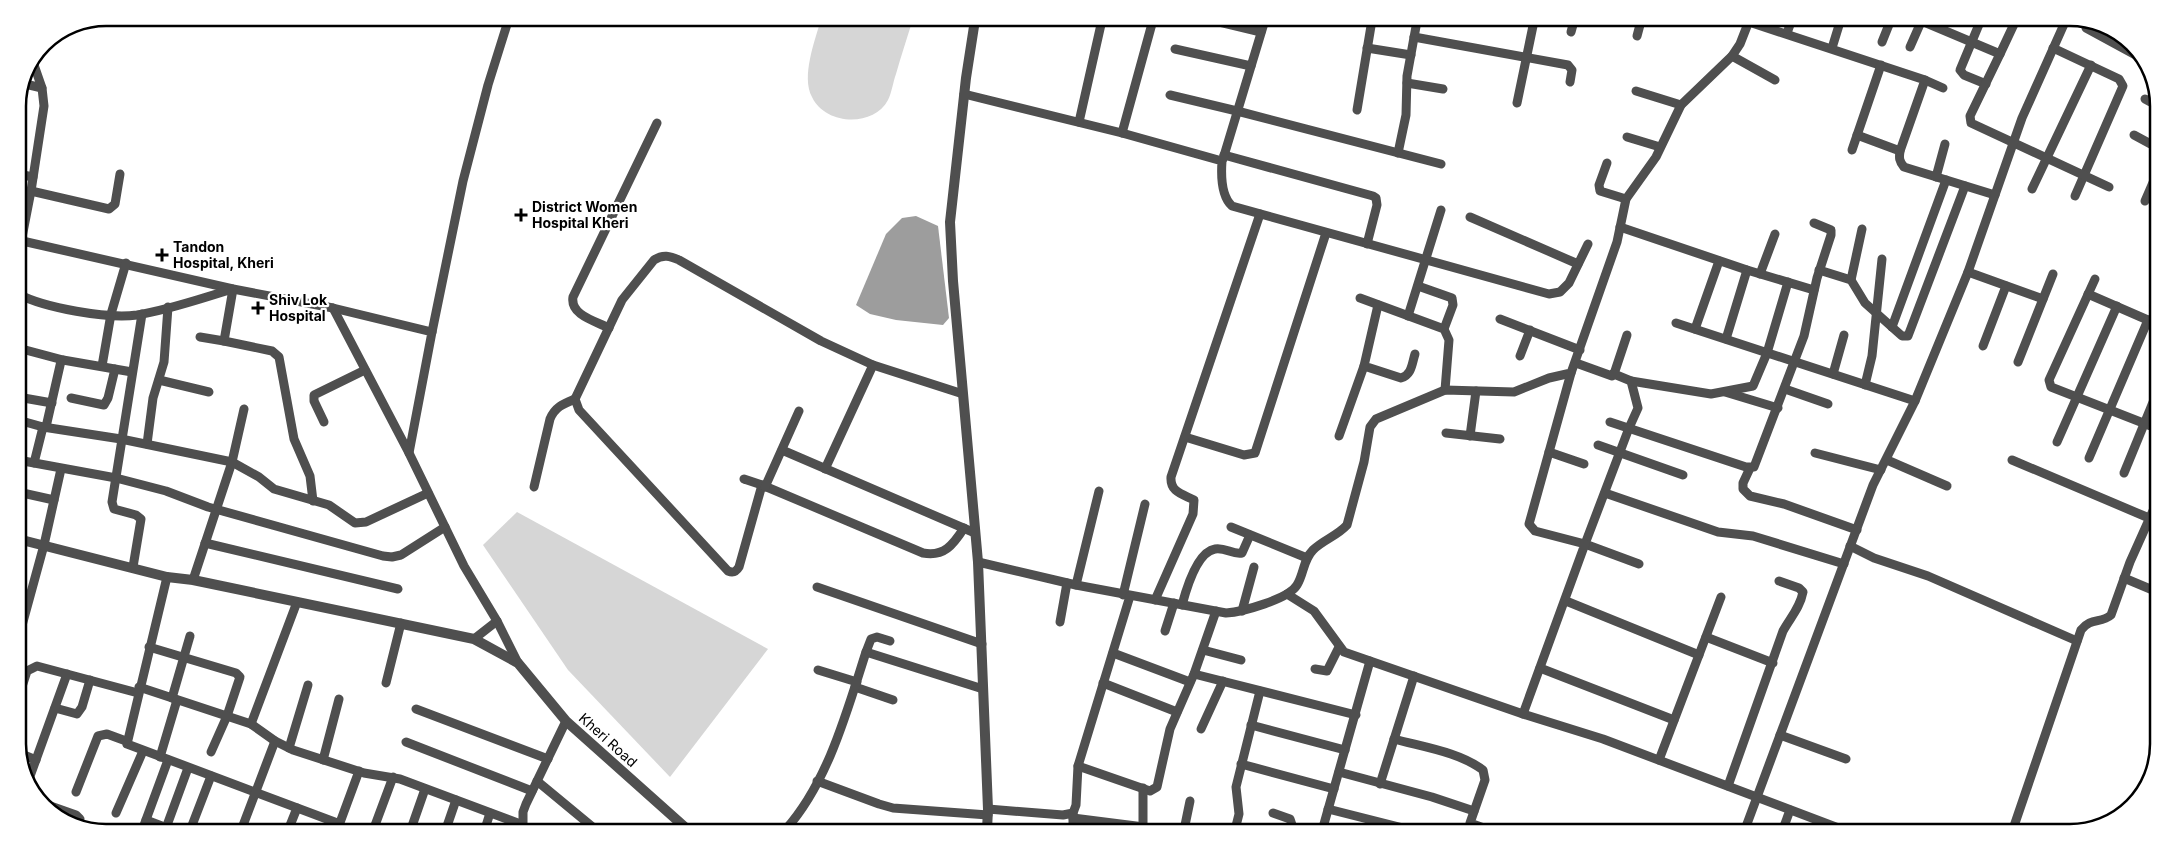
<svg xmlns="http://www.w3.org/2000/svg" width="2176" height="850" viewBox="0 0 2176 850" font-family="Inter,sans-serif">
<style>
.green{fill:#d6d6d6}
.water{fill:#9d9d9d}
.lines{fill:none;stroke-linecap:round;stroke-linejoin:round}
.minor{stroke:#4f4f4f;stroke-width:9}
.tertiary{stroke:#4f4f4f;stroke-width:10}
.poi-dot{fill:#000;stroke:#fff;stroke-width:2}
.labels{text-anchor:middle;stroke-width:4.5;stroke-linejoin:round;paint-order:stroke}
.poi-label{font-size:14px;font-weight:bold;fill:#000;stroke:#fff;text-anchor:start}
.street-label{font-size:14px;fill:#000;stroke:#fff}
.rim{fill:none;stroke:#000;stroke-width:2.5}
</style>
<rect width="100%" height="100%" fill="#fff"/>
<g class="green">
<path d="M821,19H913C907,38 901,56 896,74C893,82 892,92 888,100C873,128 825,125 812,97C801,76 815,41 821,19Z"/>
<polygon points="517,512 768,649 670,777 568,670 483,545"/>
</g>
<polygon class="water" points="916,216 938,226 949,318 943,325 896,320 870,314 856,305 886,234 902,218"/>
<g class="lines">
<g class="minor">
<polyline points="143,18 144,19"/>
<polyline points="1211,20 1261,32"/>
<path d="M1749,22L1925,80L1900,151C1899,158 1899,161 1904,167L1995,195"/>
<polyline points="1924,22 2000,54 2015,22"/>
<polyline points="1980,22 1960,70 1964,75 1986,84"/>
<polyline points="77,23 111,22 115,18"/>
<polyline points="2086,28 2143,59"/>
<polyline points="1571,32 1574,21"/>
<polyline points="1787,33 1791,22"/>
<polyline points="1637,36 1641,21"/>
<polyline points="1414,37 1568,65 1572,70 1570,82"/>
<polyline points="1882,42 1890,22"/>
<polyline points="1910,47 1921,22"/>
<polyline points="1367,48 1411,55"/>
<polyline points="1832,48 1840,22"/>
<polyline points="2053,48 2119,79 2123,86 2075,196"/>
<polyline points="1175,49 1251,66"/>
<polyline points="2000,54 1970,116 1971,123 2109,187"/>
<polyline points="1732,56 1775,80"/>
<polyline points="1925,80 1943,88"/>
<polyline points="1407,83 1443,89"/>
<polyline points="25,84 42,88"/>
<polyline points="1636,91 1681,105"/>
<path d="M964,94L1122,133L1222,161C1221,175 1221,196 1232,206L1549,294L1560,292L1569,283L1588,244"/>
<polyline points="1170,95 1237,111 1441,164"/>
<polyline points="2145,99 2158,106"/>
<polyline points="1517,103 1534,21"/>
<polyline points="1357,110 1371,26"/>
<polyline points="1079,122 1102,20"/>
<polyline points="1122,133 1153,20"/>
<polyline points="1857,135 1900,151"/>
<polyline points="2134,135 2158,148"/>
<polyline points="1627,137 1660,147"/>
<polyline points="1852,150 1881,65"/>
<polyline points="1398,153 1406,115 1407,76 1417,21"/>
<polyline points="1224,155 1373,196 1376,198 1377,205 1367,244"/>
<polyline points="1223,159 1265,20"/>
<polyline points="1607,163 1599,185 1600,191 1626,199"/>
<polyline points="18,174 33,177"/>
<polyline points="1936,177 1945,144"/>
<polyline points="2032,189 2091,65"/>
<polyline points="31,191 109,209 115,204 120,174"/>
<polyline points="2145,201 2158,171"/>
<polyline points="1470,217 1578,264"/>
<polyline points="1620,227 1747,270 1814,290"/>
<polyline points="18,240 233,289 333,308 432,332 409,453"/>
<polyline points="18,258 31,191 44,106 42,88 34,65"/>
<polyline points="1819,270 1851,280 1865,303 1902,336 1908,336 1965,186"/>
<polyline points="1968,272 2043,299"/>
<polyline points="1760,274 1775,234"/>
<polyline points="2095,279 2049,380 2051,387 2156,428"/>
<polyline points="1851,280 1862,229"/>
<polyline points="1418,286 1452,298 1453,305 1444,329"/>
<path d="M18,294C45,308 107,319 137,315C169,310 202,298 233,289L224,341L272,351L279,357L294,439L310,476L313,501"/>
<polyline points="2088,294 2157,324"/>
<polyline points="1360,298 1444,329 1449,340 1445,390"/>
<path d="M1378,305L1364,366L1401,378C1412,375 1412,363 1415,354"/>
<polyline points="333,308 409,453 464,566 497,621 518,663"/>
<polyline points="1408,316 1441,210"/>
<polyline points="1500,319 1580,350"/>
<polyline points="1676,323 1915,401"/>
<polyline points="1892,327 1946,180"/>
<path d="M609,328C595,321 570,315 573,297L657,123"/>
<polyline points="1695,329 1719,261"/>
<polyline points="432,332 463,181 488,85 509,18"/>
<polyline points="200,337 224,341"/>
<polyline points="1726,339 1747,270"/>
<polyline points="1983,346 2006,286"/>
<polyline points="18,348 63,360"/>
<polyline points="1520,356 1530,330"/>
<polyline points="2018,362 2053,274"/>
<polyline points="1576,363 1612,376 1615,371 1627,335"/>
<path d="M873,365L821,341L679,260C670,256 663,254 654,260L622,300L575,399L579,410L728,571C733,573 736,572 739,567L762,485L923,553C944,557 953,545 964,528"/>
<polyline points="102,366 111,314 126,263"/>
<polyline points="1614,374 1631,381 1638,408 1629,428 1585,544 1639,564"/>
<polyline points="1833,374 1844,335"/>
<polyline points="159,380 209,392"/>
<polyline points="1631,381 1711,394 1753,386 1767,353 1788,282"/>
<polyline points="1865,385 1872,356 1882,259"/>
<polyline points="1785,389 1828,404"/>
<polyline points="1725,392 1778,408"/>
<polyline points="18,397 52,403"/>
<polyline points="71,398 104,405 108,398 115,369"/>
<polyline points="18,420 43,427"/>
<polyline points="324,422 314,401 314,395 365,370"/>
<polyline points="1610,422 1746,467 1754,467 1804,336 1817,278 1831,235 1831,230 1814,223"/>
<polyline points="46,427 61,361 63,360 132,372"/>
<polyline points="1446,433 1500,439"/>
<polyline points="1339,436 1364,366"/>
<polyline points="1470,436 1476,391"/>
<polyline points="1185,437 1244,455 1255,453 1326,233"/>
<polyline points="2057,442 2117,306"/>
<polyline points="147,444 153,398 164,362 168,307"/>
<polyline points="1598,445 1683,475"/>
<polyline points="782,450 975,533"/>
<polyline points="1549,452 1584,464"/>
<polyline points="1815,453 1881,470"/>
<polyline points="2089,458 2148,320"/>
<polyline points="18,460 116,478 166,491 208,507 383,556 392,557 401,555 445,527"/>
<polyline points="1887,460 1947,486"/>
<polyline points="2012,460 2149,518"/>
<polyline points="34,463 43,427 121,439 232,462 259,477 274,489 329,505 355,523 366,522 428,493"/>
<polyline points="1750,468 1743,483 1743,489 1750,496 1784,504 1857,530"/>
<polyline points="825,469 873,365 963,394"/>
<polyline points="2124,473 2156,395"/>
<polyline points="744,479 762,485"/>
<path d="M534,487L550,419C555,407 563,404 575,399"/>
<polyline points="765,487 799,411"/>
<polyline points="18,492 54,500"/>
<polyline points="1605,493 1718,532 1753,536 1844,564"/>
<polyline points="1231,527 1307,558"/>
<polyline points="205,543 398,589"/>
<polyline points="1850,546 1874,558 1928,576 2077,641"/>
<path d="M978,562L1076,585L1226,613C1242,612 1289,599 1297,585C1304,574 1303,560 1313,550C1323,540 1337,536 1347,525L1364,462L1370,427L1376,419L1445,390L1514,392L1549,378L1571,373L1617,242L1626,199L1656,157L1681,105L1732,56L1740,44L1749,21"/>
<polyline points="133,567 141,519 136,515 114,509 112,502 142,314"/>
<polyline points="167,577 127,744 340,824"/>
<polyline points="2124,578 2155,591"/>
<polyline points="193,580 232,462 244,409"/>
<polyline points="1076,585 1099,491"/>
<polyline points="817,587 982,644"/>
<polyline points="1287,594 1314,611 1344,652 1523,714 1603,739 1849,832"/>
<polyline points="1123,595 1145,504"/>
<path d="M1155,600L1193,514L1194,500C1182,494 1170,492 1171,477L1260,214"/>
<polyline points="1566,601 1699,655"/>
<path d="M1182,605C1186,590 1197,552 1215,549C1225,547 1233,555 1242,553L1250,535"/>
<polyline points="1242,611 1254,567"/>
<polyline points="1060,622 1067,583"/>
<polyline points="1165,631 1174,603"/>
<polyline points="1706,637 1773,663"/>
<polyline points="474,639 497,621"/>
<polyline points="18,640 44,545 61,469"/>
<polyline points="149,647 236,673 240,677 227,716 211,752"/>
<polyline points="1203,650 1241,660"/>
<polyline points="866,652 871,639 877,637 890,641"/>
<polyline points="1113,653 1190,682"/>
<polyline points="1540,668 1674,720"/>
<polyline points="1315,669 1327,671 1339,647"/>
<polyline points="818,670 857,682"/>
<polyline points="1194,674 1356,715"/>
<polyline points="386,683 401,623"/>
<polyline points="1103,683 1177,712"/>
<polyline points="139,687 251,724 275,741 293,750 364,773 400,779 523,825"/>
<polyline points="855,687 893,700"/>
<polyline points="172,698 190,636"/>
<polyline points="18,699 27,671 37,666 138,693"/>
<polyline points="55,708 77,714 82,707 90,680"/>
<polyline points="416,709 548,759"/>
<polyline points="1523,714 1585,544 1535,531 1529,524 1571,373"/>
<polyline points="251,724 297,602"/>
<polyline points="1251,725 1345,750"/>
<polyline points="1201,729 1223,681"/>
<polyline points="1780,735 1846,759"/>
<path d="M1394,739C1423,747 1459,752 1483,770L1485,780L1470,823L1492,831"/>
<polyline points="406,742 532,791"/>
<polyline points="289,748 308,685"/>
<polyline points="19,753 36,760"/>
<polyline points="160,757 177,700"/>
<polyline points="323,760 339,699"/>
<polyline points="1659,760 1721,597"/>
<polyline points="1241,764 1334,789"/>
<polyline points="1078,766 1150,791 1157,787 1170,729 1194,674 1216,611"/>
<polyline points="1339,772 1432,797 1474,811"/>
<polyline points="29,779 67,674"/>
<polyline points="537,781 595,829"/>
<polyline points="817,781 879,804 893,808 988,815"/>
<polyline points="1380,784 1414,676"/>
<path d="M1728,786L1783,631C1790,618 1800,608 1803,592L1799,588L1779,581"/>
<polyline points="1143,788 1143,830"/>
<polyline points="76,792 98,736 107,734 126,741"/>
<polyline points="42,803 76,815 80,819 77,828"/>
<polyline points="988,809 1063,815 1073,813 1076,805 1078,766 1130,596"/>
<polyline points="1328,809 1415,831"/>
<polyline points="116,813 143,751"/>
<polyline points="1073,813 1073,830"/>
<polyline points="1273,813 1290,819 1292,825 1290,831"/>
<polyline points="1073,818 1144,827"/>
<polyline points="146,820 167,828"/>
<polyline points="143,828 168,760"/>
<polyline points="166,828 188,768"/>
<polyline points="191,828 211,776"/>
<polyline points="242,828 275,741"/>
<polyline points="289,828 297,808"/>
<polyline points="338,828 359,771"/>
<polyline points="374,828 393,777"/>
<polyline points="411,829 425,789"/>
<polyline points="446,829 456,800"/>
<polyline points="485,829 490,813"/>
<polyline points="523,829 523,812 526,804 566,721"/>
<path d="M786,829C828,782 847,711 866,652L983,689"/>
<polyline points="1184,830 1190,801"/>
<polyline points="1235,830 1239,814 1236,787 1260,691"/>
<polyline points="1322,831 1370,661"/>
<polyline points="1744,832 1873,485 1915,401 1968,272 2022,118 2065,22"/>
<polyline points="1782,832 1790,810"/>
<path d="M2012,832L2081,630C2091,617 2101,624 2111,615L2130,562L2156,504"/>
</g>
<g class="tertiary">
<polyline points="975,20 966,78 950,222 953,281 978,562 988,809 987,830"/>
<polyline points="18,539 167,577 193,580 474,639 518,663 566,721 687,829"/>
</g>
</g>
<g class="poi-dot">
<path d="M518.5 207.5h5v5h5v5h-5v5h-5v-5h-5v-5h5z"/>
<path d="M159.5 247.5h5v5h5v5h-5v5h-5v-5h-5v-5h5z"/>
<path d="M255.5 300.5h5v5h5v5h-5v5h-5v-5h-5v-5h5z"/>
</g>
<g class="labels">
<g class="poi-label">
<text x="532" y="212">District Women<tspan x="532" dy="16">Hospital Kheri</tspan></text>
<text x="173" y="252">Tandon<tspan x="173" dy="16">Hospital, Kheri</tspan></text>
<text x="269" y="305">Shiv Lok<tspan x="269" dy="16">Hospital</tspan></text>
</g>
<g class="street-label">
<text transform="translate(608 740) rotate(42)" y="5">Kheri Road</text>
</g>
</g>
<path d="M0 0H2176V850H0ZM106 26H2070A80 80 0 0 1 2150 106V744A80 80 0 0 1 2070 824H106A80 80 0 0 1 26 744V106A80 80 0 0 1 106 26Z" fill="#fff" fill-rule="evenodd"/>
<path class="rim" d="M106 26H2070A80 80 0 0 1 2150 106V744A80 80 0 0 1 2070 824H106A80 80 0 0 1 26 744V106A80 80 0 0 1 106 26Z"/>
</svg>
